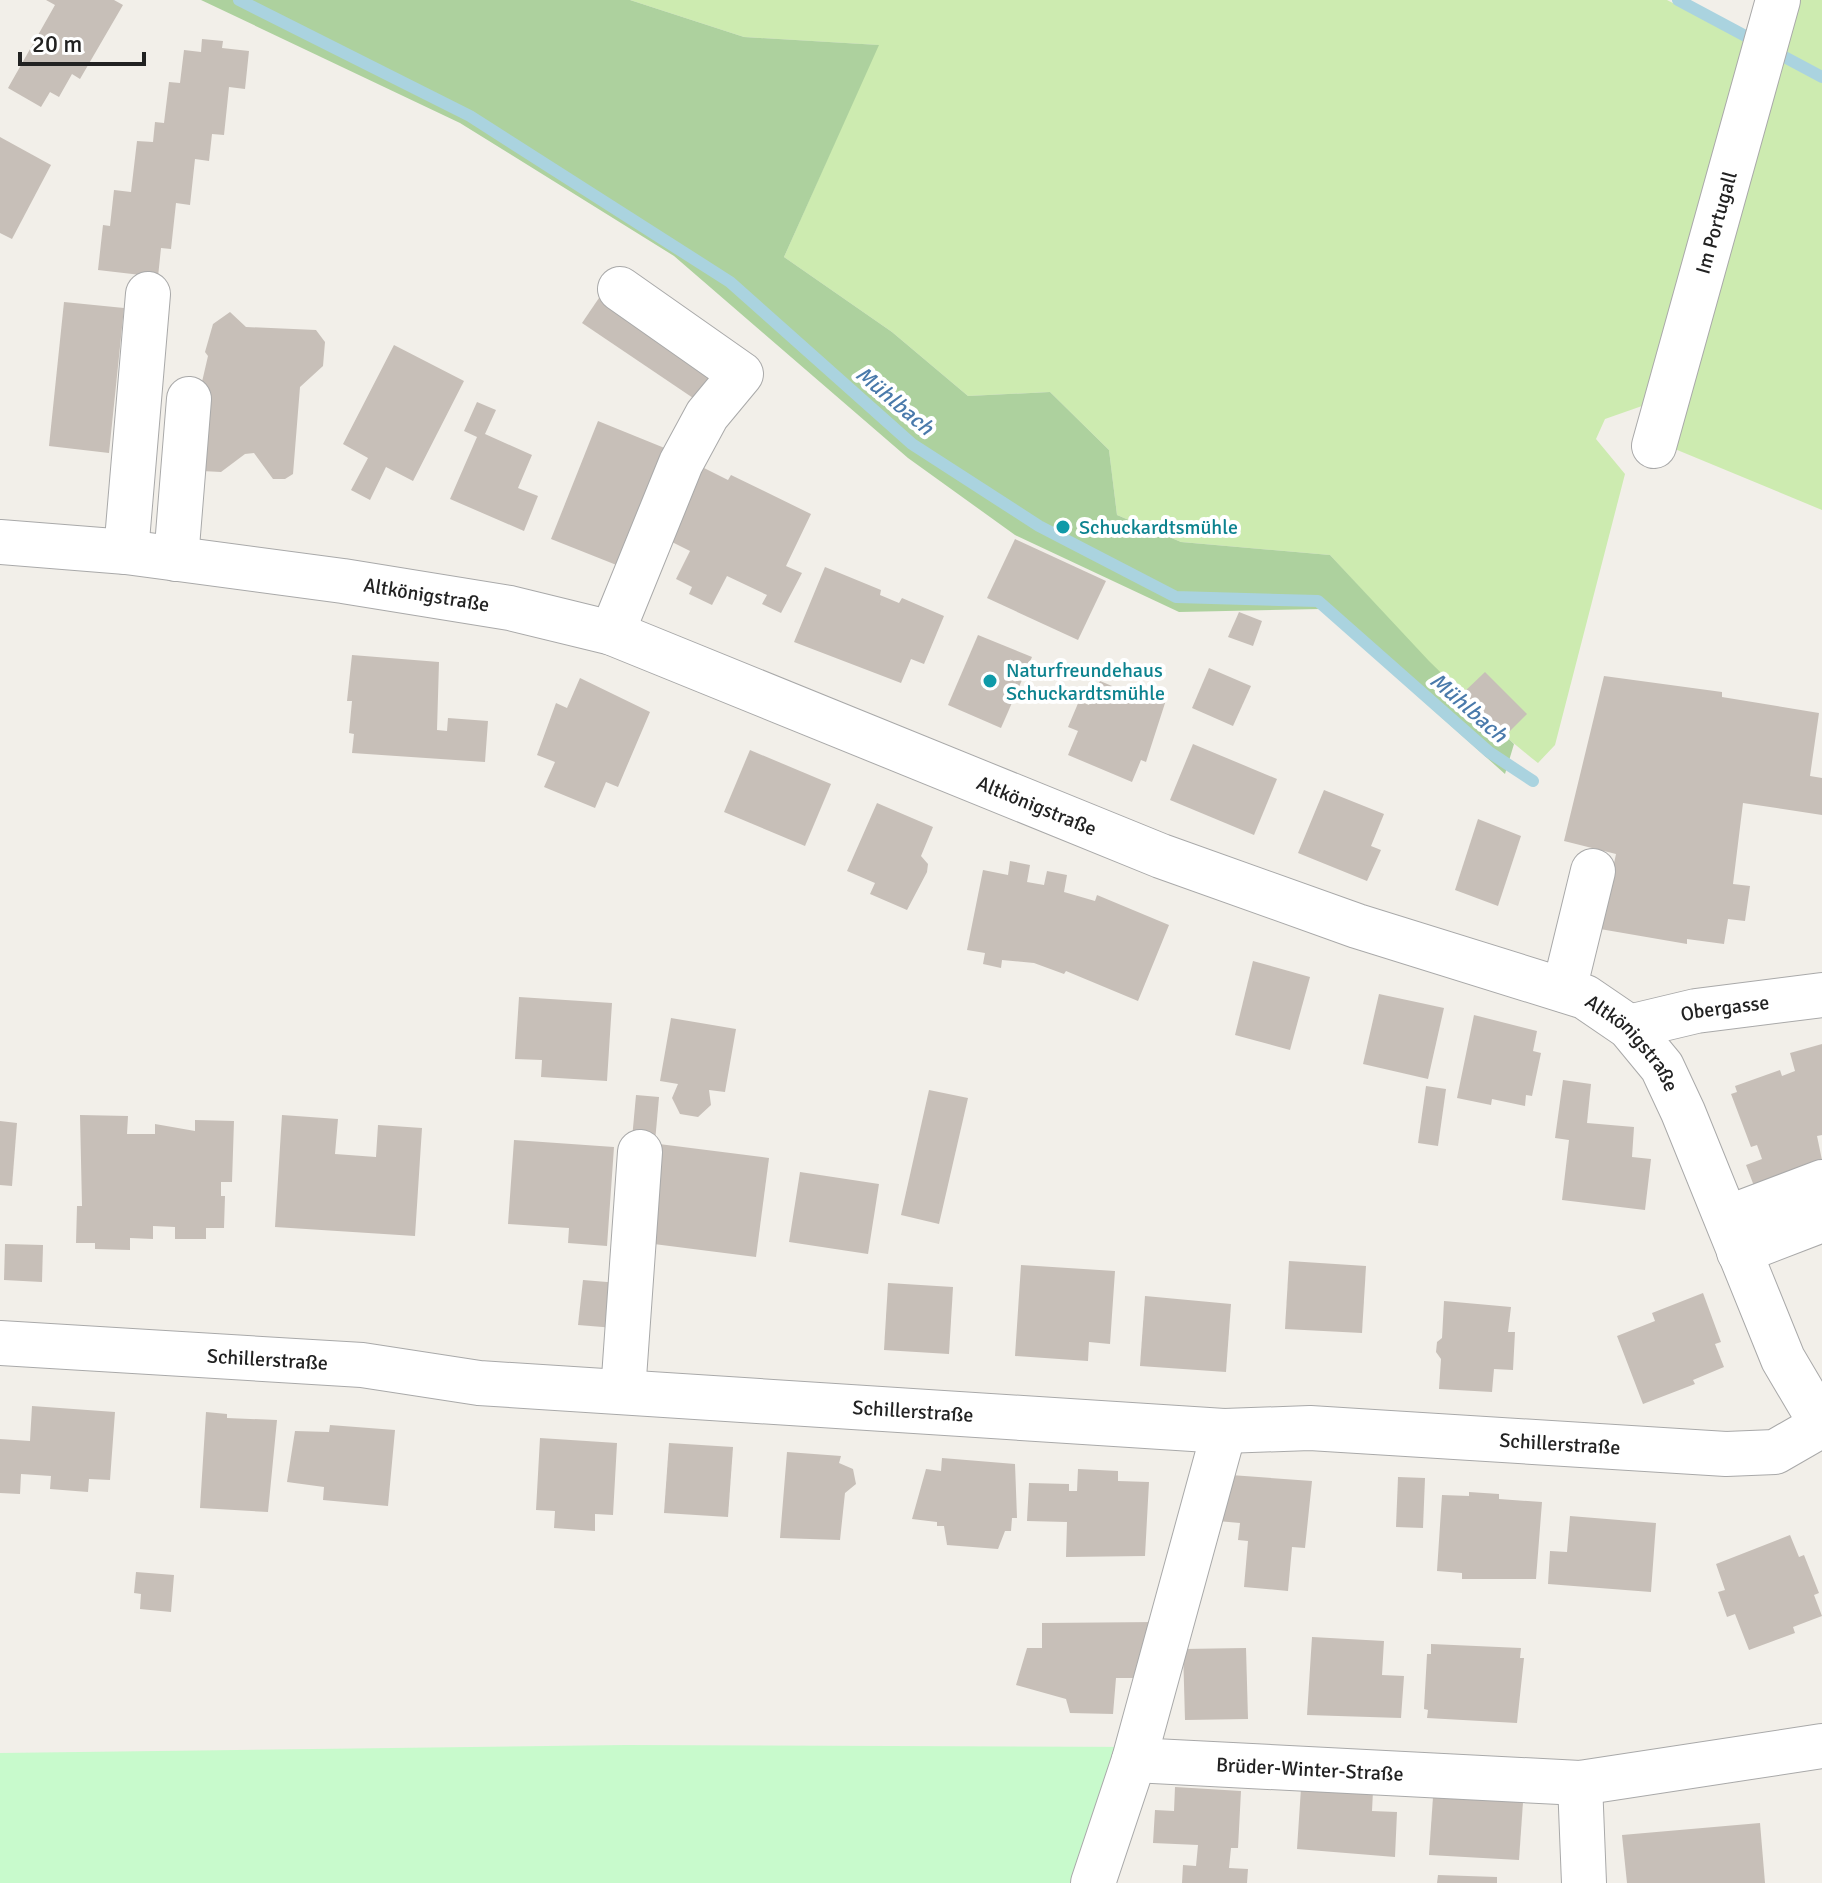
<svg xmlns="http://www.w3.org/2000/svg" width="1822" height="1883" viewBox="0 0 1822 1883" font-family="Signika,sans-serif">
<style>
.grass{fill:#cdebb0}
.forest{fill:#add19e}
.park{fill:#c8facc}
.lines{fill:none;stroke-linecap:round;stroke-linejoin:round}
.stream{stroke:#aad3df;stroke-width:12}
.building{fill:#c7bfb8}
.minor-casing{stroke:#a9a9a9;stroke-width:46}
.minor{stroke:#fff;stroke-width:44}
.culture-dot{fill:#0f9aa8;stroke:#fff;stroke-width:3}
.labels{text-anchor:middle;stroke-width:8;stroke-linejoin:round;paint-order:stroke}
.street-label{font-size:20px;fill:#222;stroke:#fff}
.culture-label{font-size:20px;fill:#0d838f;stroke:#fff;text-anchor:start}
.water-label{font-size:22px;font-style:italic;fill:#4a7aab;stroke:#fff}
</style>
<rect width="100%" height="100%" fill="#f2efe9"/>
<g class="grass">
<path d="M630,0H1667L1746,41L1642,406L1605,419L1596,439L1625,474L1555,745L1538,763C1461,703 1396,626 1330,555L1181,542L1117,515L1109,450L1050,392L968,396L892,332L784,257L878,45L744,37Z"/>
<polygon points="1794,0 1822,0 1822,510 1670,447"/>
</g>
<polygon class="forest" points="201,0 630,0 744,37 879,45 784,257 892,332 968,396 1050,392 1109,450 1117,515 1181,542 1330,555 1429,661 1514,744 1505,774 1320,609 1179,612 1015,535 908,458 674,256 460,123"/>
<polygon class="park" points="625,1745 1147,1747 1113,1883 0,1883 0,1753"/>
<g class="lines">
<g class="stream">
<polyline points="239,0 470,116 730,282 912,444 1039,526 1176,597 1318,601 1489,752 1533,781"/>
<polyline points="1678,0 1822,77"/>
</g>
</g>
<g class="building">
<polygon points="46,0 114,0 123,5 80,79 72,74 59,97 50,92 41,107 8,88 55,5"/>
<polygon points="202,39 223,41 222,48 249,51 245,89 229,87 224,135 212,134 209,161 195,159 190,205 176,203 171,249 161,248 158,277 98,270 103,225 110,226 114,190 131,192 137,141 153,142 155,122 164,123 169,82 180,83 184,50 201,52"/>
<polygon points="0,137 51,165 12,239 0,233"/>
<polygon points="601,295 718,374 699,402 582,323"/>
<polygon points="64,302 124,308 109,453 49,446"/>
<polygon points="230,312 246,327 316,330 325,342 323,366 300,387 293,474 285,479 273,479 254,453 245,454 221,472 202,471 198,399 208,356 205,352 213,324"/>
<polygon points="394,345 464,381 413,481 386,467 370,500 351,490 368,458 343,444"/>
<polygon points="477,402 496,410 485,434 532,455 518,488 538,496 524,531 450,499 477,437 464,431"/>
<polygon points="598,421 667,449 619,566 551,539"/>
<polygon points="698,465 728,480 731,475 811,514 786,566 802,573 781,613 762,604 767,595 727,576 712,605 689,594 692,587 676,579 690,551 662,537"/>
<polygon points="1015,539 1106,581 1078,640 987,598"/>
<polygon points="825,567 881,590 880,595 899,603 902,598 944,616 924,664 911,659 901,683 794,642"/>
<polygon points="1239,612 1262,621 1253,646 1228,637"/>
<polygon points="978,635 1032,657 1001,728 948,705"/>
<polygon points="352,655 439,662 437,730 447,731 448,718 488,721 485,762 352,753 354,734 349,733 352,701 347,701"/>
<polygon points="1209,668 1251,686 1233,726 1192,708"/>
<polygon points="1485,672 1527,714 1506,735 1463,693"/>
<polygon points="1604,676 1722,692 1722,697 1819,713 1810,776 1822,778 1822,815 1743,803 1733,884 1750,886 1745,921 1728,919 1724,944 1687,939 1687,944 1600,929 1616,854 1564,841"/>
<polygon points="580,678 650,712 618,787 606,782 595,808 544,787 555,762 537,755 556,703 567,708"/>
<polygon points="1100,681 1129,693 1132,685 1166,700 1146,762 1141,760 1132,782 1068,755 1078,731 1068,727 1079,701 1089,705"/>
<polygon points="1193,744 1277,779 1254,835 1170,800"/>
<polygon points="750,750 831,784 805,846 724,812"/>
<polygon points="1324,790 1384,814 1371,846 1381,850 1367,881 1298,853"/>
<polygon points="877,803 933,827 921,856 928,864 927,872 907,910 870,894 875,883 847,871"/>
<polygon points="1478,819 1521,836 1498,906 1455,890"/>
<polygon points="1010,861 1030,865 1027,882 1044,885 1047,871 1067,875 1064,892 1095,901 1097,895 1169,925 1138,1001 1066,971 1064,974 1034,963 1002,960 1001,968 983,964 985,953 967,950 983,870 1008,875"/>
<polygon points="1253,961 1310,977 1290,1050 1235,1035"/>
<polygon points="1379,994 1444,1008 1428,1079 1363,1064"/>
<polygon points="519,997 612,1003 607,1081 541,1077 542,1060 515,1059"/>
<polygon points="1474,1015 1537,1031 1533,1051 1541,1053 1532,1096 1526,1095 1525,1106 1492,1099 1491,1105 1457,1098"/>
<polygon points="671,1018 736,1029 725,1092 709,1090 711,1105 698,1117 680,1114 672,1098 678,1084 660,1081"/>
<polygon points="1822,1044 1822,1135 1817,1136 1822,1160 1754,1186 1746,1165 1762,1159 1757,1145 1751,1147 1731,1094 1737,1092 1735,1086 1780,1070 1782,1076 1795,1071 1790,1053"/>
<polygon points="1563,1080 1591,1084 1587,1123 1634,1127 1632,1157 1651,1159 1645,1210 1562,1200 1569,1140 1555,1138"/>
<polygon points="1426,1086 1446,1089 1438,1146 1418,1143"/>
<polygon points="929,1090 968,1098 939,1224 901,1215"/>
<polygon points="636,1095 659,1097 655,1142 632,1139"/>
<polygon points="80,1115 128,1116 127,1134 155,1134 155,1124 195,1131 195,1120 234,1121 232,1182 221,1182 221,1196 225,1196 224,1228 206,1228 206,1239 175,1239 175,1227 153,1226 153,1239 130,1238 130,1250 95,1249 95,1243 76,1243 77,1206 82,1206"/>
<polygon points="282,1115 338,1119 335,1154 376,1157 378,1125 422,1128 415,1236 275,1227"/>
<polygon points="0,1121 17,1123 12,1186 0,1185"/>
<polygon points="514,1140 614,1147 607,1246 568,1243 569,1228 508,1224"/>
<polygon points="659,1144 769,1158 756,1257 646,1243"/>
<polygon points="800,1172 879,1184 868,1254 789,1242"/>
<polygon points="5,1244 43,1245 42,1282 4,1280"/>
<polygon points="1289,1261 1366,1266 1362,1333 1285,1329"/>
<polygon points="1021,1265 1115,1271 1110,1344 1089,1342 1088,1361 1015,1356"/>
<polygon points="583,1280 619,1283 615,1328 578,1325"/>
<polygon points="888,1283 953,1287 949,1354 884,1350"/>
<polygon points="1703,1293 1721,1342 1715,1344 1724,1367 1693,1380 1695,1384 1643,1404 1617,1336 1655,1321 1652,1313"/>
<polygon points="1145,1296 1231,1304 1226,1372 1140,1366"/>
<polygon points="1444,1301 1511,1307 1508,1332 1515,1332 1513,1370 1494,1369 1492,1392 1439,1389 1441,1359 1436,1352 1437,1342 1442,1338"/>
<polygon points="32,1406 115,1412 110,1480 89,1479 88,1492 50,1489 51,1476 21,1474 20,1494 0,1493 0,1439 30,1441"/>
<polygon points="206,1412 227,1414 227,1418 277,1420 268,1512 200,1508"/>
<polygon points="330,1425 395,1430 388,1506 323,1500 324,1487 287,1482 295,1431 329,1432"/>
<polygon points="540,1438 617,1443 613,1515 595,1514 595,1531 554,1528 555,1511 536,1510"/>
<polygon points="669,1443 733,1447 728,1517 664,1513"/>
<polygon points="787,1452 841,1456 839,1463 853,1469 856,1484 845,1493 840,1540 780,1538"/>
<polygon points="942,1458 1015,1464 1017,1518 1012,1518 1011,1531 1005,1531 998,1549 947,1545 944,1526 937,1526 937,1522 912,1519 926,1469 941,1471"/>
<polygon points="1078,1469 1118,1471 1118,1481 1149,1482 1145,1556 1066,1557 1067,1522 1027,1521 1029,1483 1069,1484 1069,1491 1077,1491"/>
<polygon points="1217,1474 1312,1481 1305,1548 1292,1547 1288,1591 1244,1587 1248,1541 1238,1540 1240,1523 1206,1520"/>
<polygon points="1398,1477 1425,1478 1423,1528 1396,1527"/>
<polygon points="1469,1492 1499,1494 1499,1499 1542,1502 1536,1579 1462,1579 1462,1573 1437,1571 1442,1495 1469,1496"/>
<polygon points="1570,1516 1656,1523 1651,1592 1548,1584 1550,1551 1567,1552"/>
<polygon points="1790,1535 1799,1557 1804,1555 1819,1593 1814,1595 1822,1616 1793,1627 1795,1633 1749,1650 1735,1614 1727,1617 1718,1592 1725,1590 1716,1564"/>
<polygon points="136,1572 174,1575 171,1612 140,1609 141,1594 134,1593"/>
<polygon points="1157,1622 1141,1678 1116,1678 1113,1714 1070,1713 1066,1699 1016,1685 1027,1648 1042,1648 1042,1623"/>
<polygon points="1312,1637 1384,1641 1382,1675 1404,1676 1401,1718 1307,1715"/>
<polygon points="1431,1644 1521,1648 1520,1658 1524,1658 1517,1723 1427,1718 1428,1710 1424,1709 1427,1654 1431,1654"/>
<polygon points="1246,1648 1248,1719 1185,1720 1183,1649"/>
<polygon points="1175,1787 1241,1791 1238,1848 1231,1848 1229,1868 1248,1869 1247,1883 1182,1883 1183,1865 1196,1866 1198,1845 1153,1843 1155,1810 1174,1811"/>
<polygon points="1301,1788 1373,1791 1372,1811 1397,1812 1395,1857 1297,1849"/>
<polygon points="1433,1797 1523,1802 1519,1860 1429,1855"/>
<polygon points="1760,1823 1765,1883 1627,1883 1622,1835"/>
<polygon points="1438,1875 1497,1877 1497,1883 1437,1883"/>
</g>
<g class="lines">
<defs>
<g id="minor">
<path id="s1" d="M1654,446L1778,0"/>
<path id="s2" d="M0,542L126,552L343,581L510,608L612,633L1161,856L1357,926L1585,997L1629,1027L1662,1067L1683,1112L1783,1359L1822,1425"/>
<polyline points="126,552 148,294"/>
<polyline points="176,559 189,399"/>
<polyline points="612,633 681,463 707,415 741,374 620,289"/>
<polyline points="1564,990 1593,871"/>
<path id="s3" d="M1629,1027L1696,1011L1822,995"/>
<polyline points="1727,1218 1822,1182"/>
<polyline points="1739,1252 1822,1220"/>
<path id="s4" d="M0,1343L362,1365L479,1383L1224,1431L1310,1428L1726,1454L1775,1452L1822,1425"/>
<polyline points="623,1392 640,1152"/>
<path id="s5" d="M1134,1760L1580,1783L1822,1746"/>
<polyline points="1580,1783 1584,1883"/>
<polyline points="1093,1883 1134,1760 1224,1431"/>
</g>
</defs>
<use href="#minor" class="minor-casing"/>
<use href="#minor" class="minor"/>
</g>
<g class="culture-dot">
<circle cx="1063" cy="527" r="8"/>
<circle cx="990" cy="681" r="8"/>
</g>
<g class="labels">
<g class="street-label">
<text dy="7" stroke="none"><textPath href="#s1" startOffset="232">Im Portugall</textPath></text>
<text dy="7" stroke="none"><textPath href="#s2" startOffset="430">Altkönigstraße</textPath></text>
<text dy="7" stroke="none"><textPath href="#s2" startOffset="1078">Altkönigstraße</textPath></text>
<text dy="7" stroke="none"><textPath href="#s3" startOffset="98">Obergasse</textPath></text>
<text dy="7" stroke="none"><textPath href="#s2" startOffset="1726">Altkönigstraße</textPath></text>
<text dy="7" stroke="none"><textPath href="#s4" startOffset="268">Schillerstraße</textPath></text>
<text dy="7" stroke="none"><textPath href="#s4" startOffset="916">Schillerstraße</textPath></text>
<text dy="7" stroke="none"><textPath href="#s4" startOffset="1564">Schillerstraße</textPath></text>
<text dy="7" stroke="none"><textPath href="#s5" startOffset="176">Brüder-Winter-Straße</textPath></text>
</g>
<g class="culture-label">
<text x="1079" y="534">Schuckardtsmühle</text>
<text x="1006" y="677">Naturfreundehaus<tspan x="1006" dy="23">Schuckardtsmühle</tspan></text>
</g>
<g class="water-label">
<text transform="translate(895 400) rotate(40)" y="8">Mühlbach</text>
<text transform="translate(1469 707) rotate(41)" y="8">Mühlbach</text>
</g>
</g>
<path d="M20 52v12h124v-12" fill="none" stroke="#222222" stroke-width="4"/>
<text x="32" y="52" font-size="24" fill="#222222" stroke="#ffffff" stroke-width="6" paint-order="stroke">20 m</text>
</svg>
